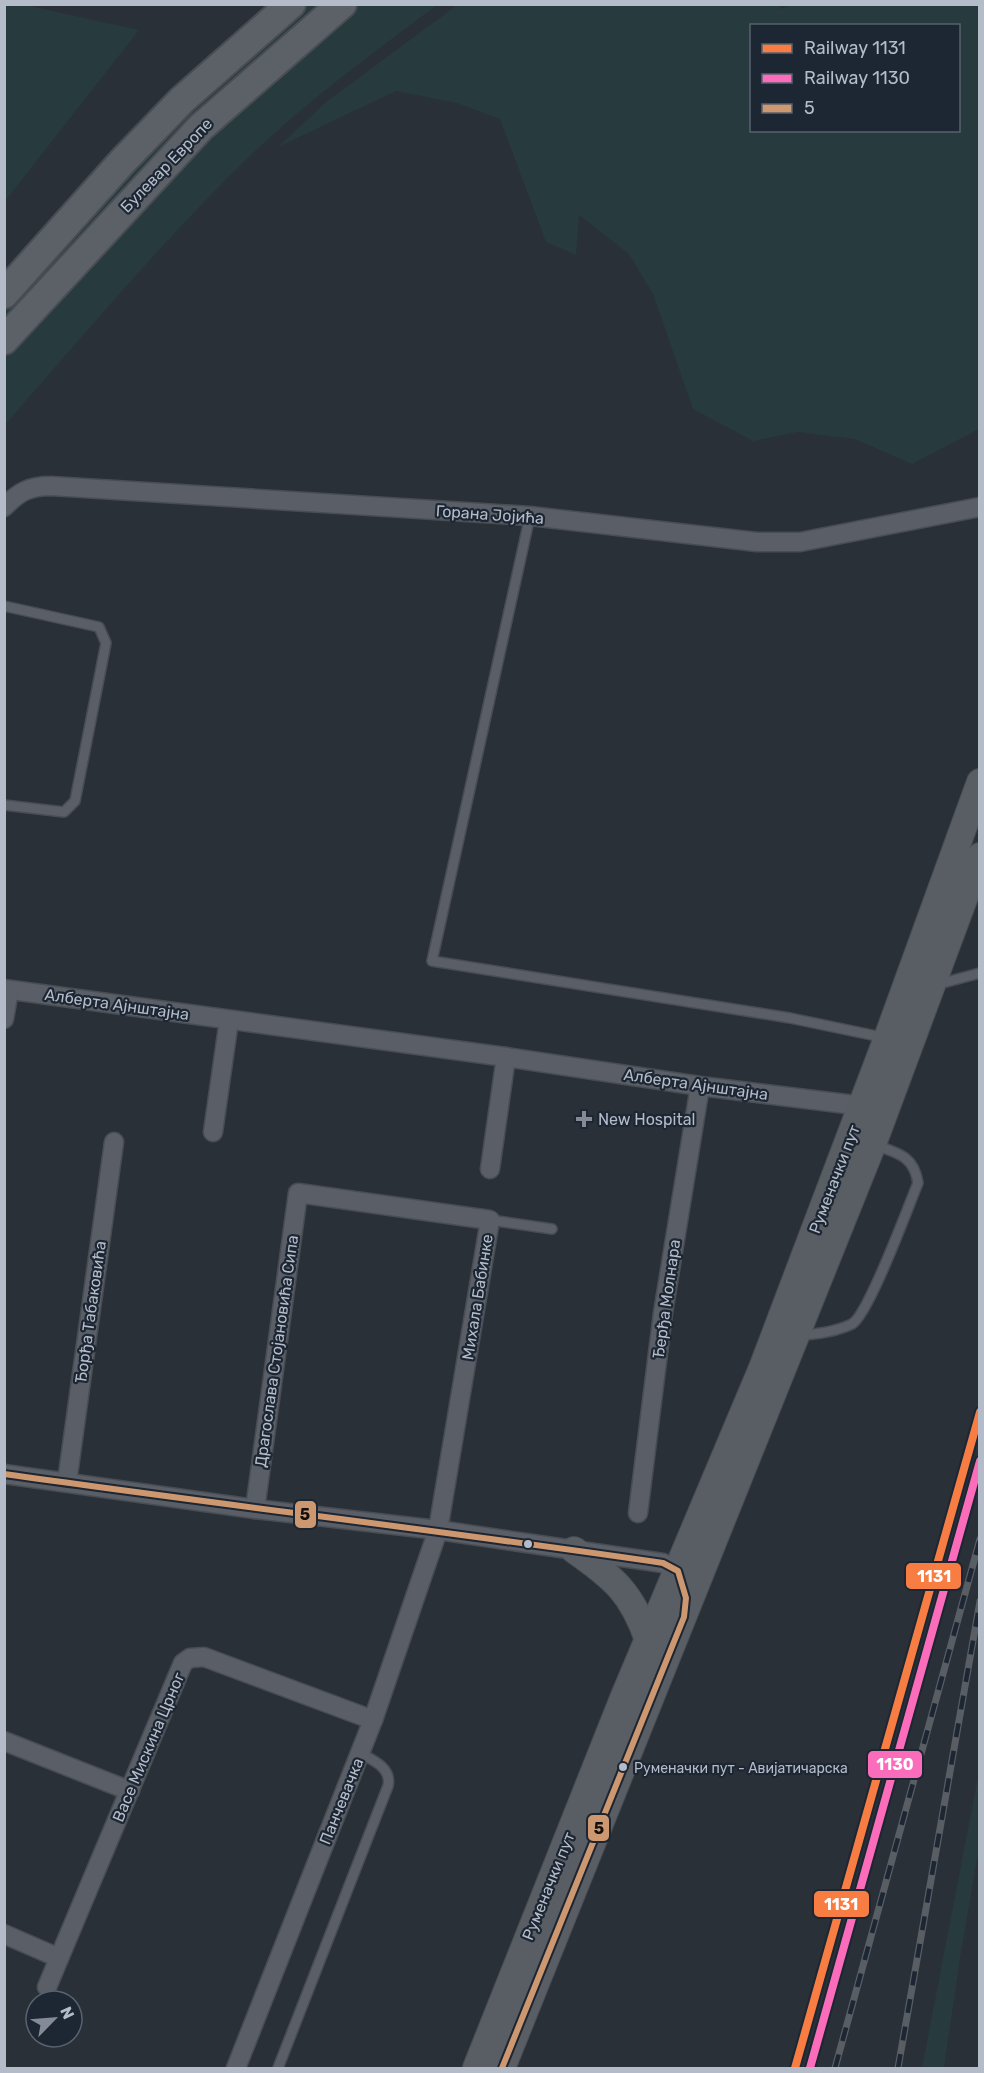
<svg xmlns="http://www.w3.org/2000/svg" width="984" height="2073" viewBox="0 0 984 2073" font-family="Rubik,sans-serif">
<style>
.green{fill:#273a3e;fill-rule:evenodd}
.lines{fill:none;stroke-linecap:round;stroke-linejoin:round}
.lane-casing{stroke:#484c53;stroke-width:12}
.street-casing{stroke:#484c53;stroke-width:21}
.secondary-casing{stroke:#484c53;stroke-width:28}
.primary-casing{stroke:#484c55;stroke-width:32}
.lane{stroke:#5a5e66;stroke-width:9}
.street{stroke:#5a5e66;stroke-width:18}
.secondary{stroke:#595d64;stroke-width:26}
.primary{stroke:#5c6168;stroke-width:28}
.rail-casing{stroke:#595d64;stroke-width:7}
.rail{stroke:#1d2633;stroke-width:4.5;stroke-dasharray:14;stroke-linecap:butt}
.bus-1-casing{stroke:#1d2633;stroke-width:10}
.bus-1{stroke:#cd976f;stroke-width:6}
.rail-1-casing{stroke:#1d2633;stroke-width:12}
.rail-2-casing{stroke:#1d2633;stroke-width:12}
.rail-1{stroke:#f77d43;stroke-width:8}
.rail-2{stroke:#fb6dba;stroke-width:8}
.poi-dot{fill:#848b96;stroke:#1d2633;stroke-width:2}
.bus-dot{fill:#b4bcc9;stroke:#1d2633;stroke-width:2}
.labels{text-anchor:middle;stroke-width:4.5;stroke-linejoin:round;paint-order:stroke}
.bus-label{font-size:14px;fill:#b4bcc9;stroke:#1d2633;text-anchor:start}
.street-label{font-size:16px;fill:#b4bcc9;stroke:#1d2633}
.poi-label{font-size:16px;fill:#b4bcc9;stroke:#1d2633;text-anchor:start}
.line-badge{stroke:#1d2633;stroke-width:2}
.badge-label{font-size:16px;text-anchor:middle;font-weight:bold;fill:#fff}
.pale-badge-label{font-size:16px;text-anchor:middle;font-weight:bold;fill:#111}
</style>
<rect width="100%" height="100%" fill="#2a3038"/>
<g class="green">
<polygon points="5,4 25,5 139,30 5,201"/>
<path d="M777,4L781,9L793,4L979,5V429L912,464L855,439L797,432L753,441L693,409L653,294L629,254L579,215L576,255L546,242L500,119L457,103L396,91L278,147L325,103L457,5ZM752,26H958V130H752Z"/>
<polygon points="305,5 327,5 5,328 5,308 148,149"/>
<path d="M360,5H437C374,52 310,99 253,153C165,238 85,333 5,425V356L175,168L306,47Z"/>
<polygon points="979,1772 979,1848 960,1958 944,2068 922,2068"/>
</g>
<g class="lines">
<defs>
<g id="lane">
<polyline points="530,516 432,961 790,1018 886,1038"/>
<polyline points="4,606 99,627 106,643 75,801 64,812 4,805"/>
<polyline points="935,985 980,973"/>
<polyline points="490,1220 552,1229"/>
<path d="M798,1336C816,1334 835,1332 852,1324C869,1314 908,1207 918,1183C914,1156 898,1153 875,1145"/>
<path d="M278,2068L388,1786C392,1768 373,1760 360,1753"/>
</g>
<g id="street">
<path d="M4,507C19,492 29,486 51,486L530,516L757,542H800L980,507"/>
<polyline points="4,989 506,1057 700,1086 871,1107"/>
<polyline points="4,1019 9,990"/>
<polyline points="213,1132 229,1020"/>
<polyline points="490,1169 506,1057"/>
<polyline points="4,1474 255,1509 438,1530 663,1563 678,1571 682,1580"/>
<polyline points="67,1482 114,1142"/>
<polyline points="638,1513 663,1313 700,1086"/>
<polyline points="4,1741 130,1791"/>
<polyline points="4,1934 59,1958"/>
<polyline points="47,1987 183,1663 190,1658 204,1657 373,1720"/>
<polyline points="236,2068 373,1720 438,1530 490,1220 298,1193 255,1509"/>
</g>
<g id="secondary">
<path d="M574,1550C614,1578 632,1593 648,1640"/>
<polyline points="476,2068 624,1696 762,1368 887,1038 980,782"/>
<polyline points="502,2068 873,1144 980,856"/>
</g>
<g id="primary">
<polyline points="4,294 122,162 182,100 291,4"/>
<polyline points="4,340 201,127 342,4"/>
</g>
</defs>
<use href="#lane" class="lane-casing"/>
<use href="#street" class="street-casing"/>
<use href="#secondary" class="secondary-casing"/>
<use href="#primary" class="primary-casing"/>
<use href="#lane" class="lane"/>
<use href="#street" class="street"/>
<use href="#secondary" class="secondary"/>
<use href="#primary" class="primary"/>
<defs>
<g id="rail">
<polyline points="835,2068 980,1539"/>
<polyline points="898,2068 980,1601"/>
</g>
</defs>
<use href="#rail" class="rail-casing"/>
<use href="#rail" class="rail"/>
<defs>
<path id="bus-1" d="M4,1474C224,1505 444,1531 663,1563L678,1571L686,1598L684,1617L502,2068"/>
</defs>
<use href="#bus-1" class="bus-1-casing"/>
<use href="#bus-1" class="bus-1"/>
<defs>
<polyline id="rail-1" points="795,2068 980,1412"/>
<polyline id="rail-2" points="810,2068 980,1461"/>
</defs>
<use href="#rail-1" class="rail-1-casing"/>
<use href="#rail-2" class="rail-2-casing"/>
<use href="#rail-1" class="rail-1"/>
<use href="#rail-2" class="rail-2"/>
</g>
<path class="poi-dot" d="M581 1110h6v6h6v6h-6v6h-6v-6h-6v-6h6z"/>
<g class="bus-dot">
<circle cx="528" cy="1544" r="5"/>
<circle cx="623" cy="1767" r="5"/>
</g>
<g class="labels">
<g class="bus-label">
<text x="634" y="1773">Руменачки пут - Авијатичарска</text>
</g>
<g class="street-label">
<text transform="translate(166 165) rotate(-46)" y="6">Булевар Европе</text>
<text transform="translate(490 514) rotate(4)" y="6">Горана Јојића</text>
<text transform="translate(117 1004) rotate(8)" y="6">Алберта Ајнштајна</text>
<text transform="translate(696 1084) rotate(8)" y="6">Алберта Ајнштајна</text>
<text transform="translate(834 1179) rotate(-69)" y="6">Руменачки пут</text>
<text transform="translate(477 1297) rotate(-81)" y="6">Михала Бабинке</text>
<text transform="translate(666 1299) rotate(-82)" y="6">Ђерђа Молнара</text>
<text transform="translate(90 1312) rotate(-82)" y="6">Ђорђа Табаковића</text>
<text transform="translate(276 1351) rotate(-82)" y="6">Драгослава Стојановића Сипа</text>
<text transform="translate(148 1747) rotate(-67)" y="6">Васе Мискина Црног</text>
<text transform="translate(341 1801) rotate(-68)" y="6">Панчевачка</text>
<text transform="translate(548 1886) rotate(-68)" y="6">Руменачки пут</text>
</g>
<g class="poi-label">
<text x="598" y="1125">New Hospital</text>
</g>
</g>
<g class="line-badge">
<rect x="294" y="1500" width="23" height="29" rx="6" fill="#cd976f"/>
<rect x="905" y="1562" width="57" height="28" rx="6" fill="#f77d43"/>
<rect x="867" y="1750" width="56" height="29" rx="6" fill="#fb6dba"/>
<rect x="587" y="1814" width="23" height="28" rx="6" fill="#cd976f"/>
<rect x="813" y="1890" width="57" height="28" rx="6" fill="#f77d43"/>
</g>
<g class="badge-label">
<text x="934" y="1582">1131</text>
<text x="895" y="1770">1130</text>
<text x="841" y="1910">1131</text>
</g>
<g class="pale-badge-label">
<text x="305" y="1520">5</text>
<text x="599" y="1834">5</text>
</g>
<rect width="984" height="2073" fill="none" stroke="#b4bcc9" stroke-width="12"/>
<rect x="750" y="24" width="210" height="108" fill="#1d2633" stroke="#59626f" stroke-width="1.5"/>
<rect x="762" y="44" width="30" height="9" fill="#f77d43" stroke="#59626f" stroke-width="1.5"/>
<text x="804" y="54" font-size="18" fill="#b4bcc9">Railway 1131</text>
<rect x="762" y="74" width="30" height="9" fill="#fb6dba" stroke="#59626f" stroke-width="1.5"/>
<text x="804" y="84" font-size="18" fill="#b4bcc9">Railway 1130</text>
<rect x="762" y="104" width="30" height="9" fill="#cd976f" stroke="#59626f" stroke-width="1.5"/>
<text x="804" y="114" font-size="18" fill="#b4bcc9">5</text>
<g transform="translate(54 2019) rotate(65)"><circle r="28" fill="#1d2633" stroke="#59626f" stroke-width="1.5"/>
<path d="M0-4.5L10 22L0 15L-10 22Z" fill="#848b96"/>
<text y="-9" font-size="16" font-weight="bold" text-anchor="middle" fill="#b4bcc9">N</text>
</g>
</svg>
